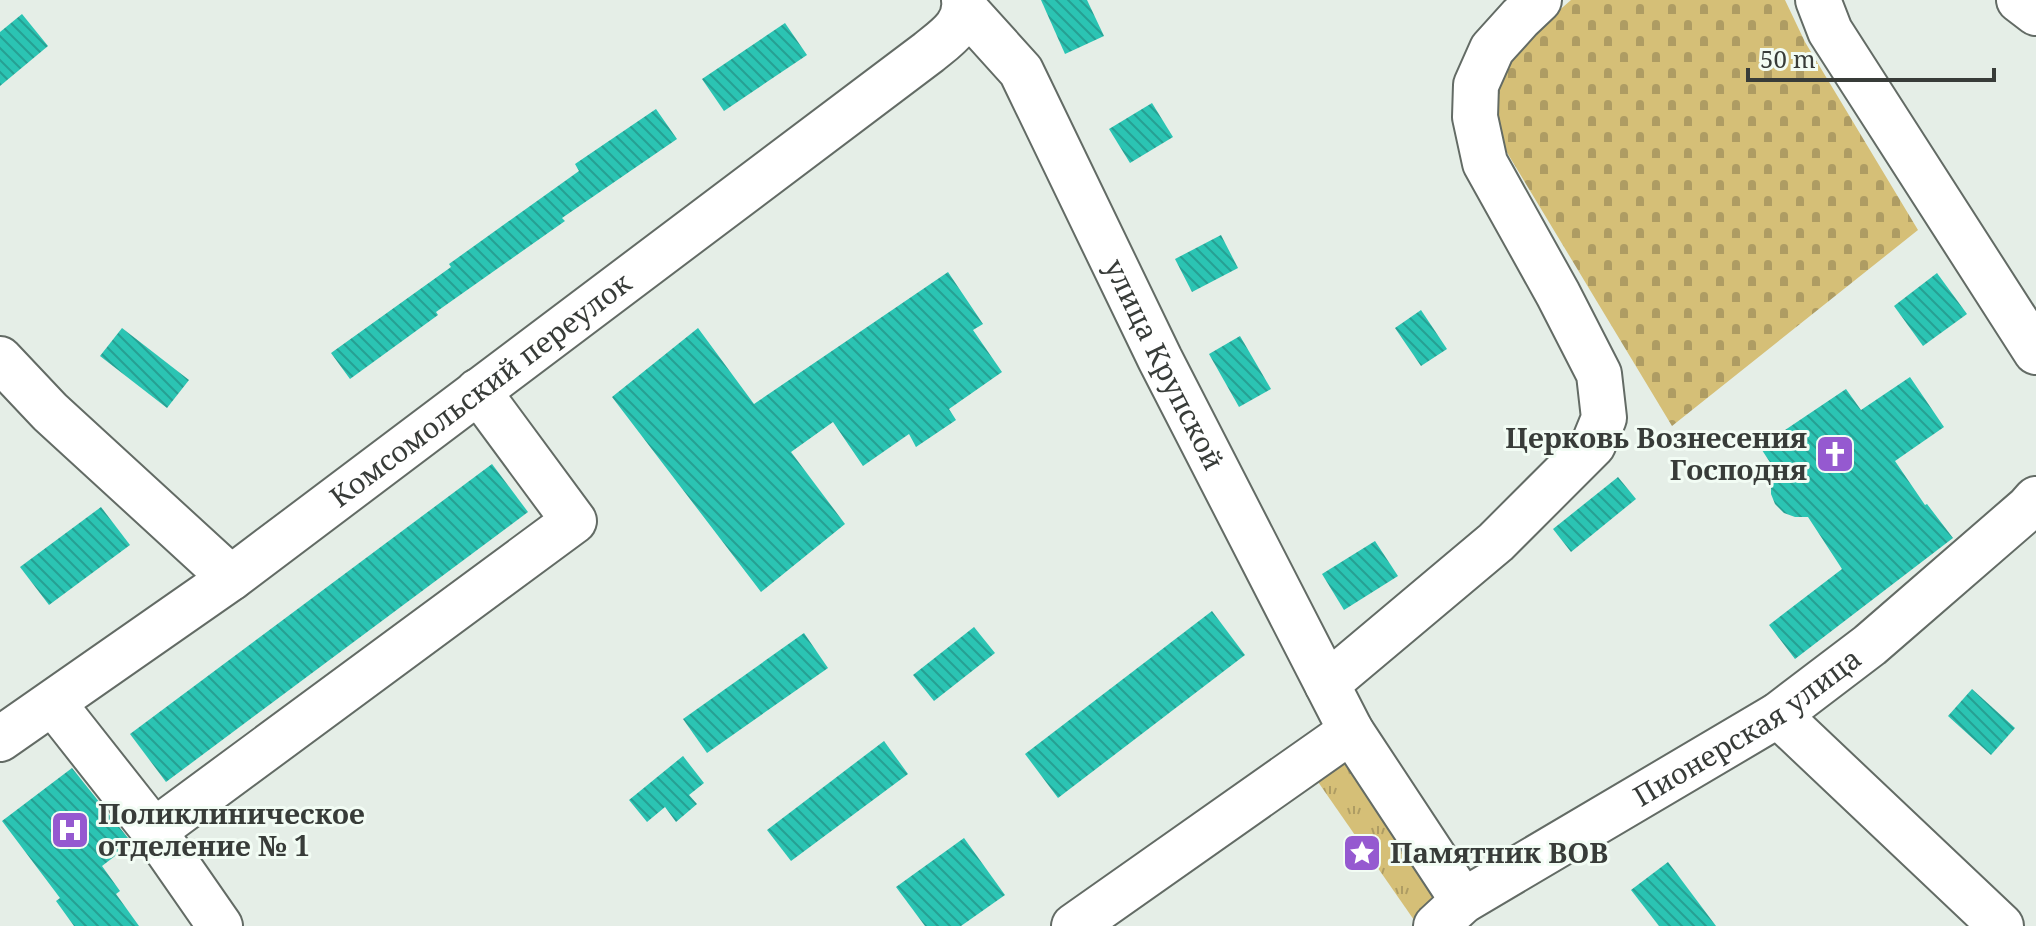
<svg xmlns="http://www.w3.org/2000/svg" width="2036" height="926" viewBox="0 0 2036 926" font-family="'Noto Serif',serif">
<style>
.grass{fill:url(#grass-tufts)}
.cemetery{fill:url(#cemetery-stones)}
.building{fill:url(#building-back-hatch)}
.lines{fill:none;stroke-linecap:round;stroke-linejoin:round}
.minor-casing{stroke:#636b65;stroke-width:48}
.minor{stroke:#fff;stroke-width:44}
.labels{text-anchor:middle;stroke-width:6;stroke-linejoin:round;paint-order:stroke}
.street-label{font-size:28px;fill:#383c39;stroke:#f2fcf4}
.poi-label{font-size:28px;font-weight:bold;fill:#383c39;stroke:#f2fcf4;text-anchor:start}
</style>
<defs>
<pattern id="grass-tufts" width="24" height="20" patternUnits="userSpaceOnUse" patternTransform="scale(2)"><rect width="24" height="20" fill="#d5bf77"/><path d="M3 7l-1-3M5 7V3M7 7l1-3M15 17l-1-3M17 17v-4M19 17l1-3" fill="none" stroke="#ae9c63"/></pattern>
<pattern id="cemetery-stones" width="16" height="16" patternUnits="userSpaceOnUse" patternTransform="scale(2)"><rect width="16" height="16" fill="#d5bf77"/><path d="M2 7V4a2 2 0 0 1 4 0v3zM10 15v-3a2 2 0 0 1 4 0v3z" fill="#ae9c63"/></pattern>
<pattern id="building-back-hatch" width="6" height="6" patternUnits="userSpaceOnUse" patternTransform="scale(2)"><rect width="6" height="6" fill="#2bc4b3"/><path d="M-1 5l2 2M0 0l6 6M5-1l2 2" fill="none" stroke="#26a093"/></pattern>
</defs>
<rect width="100%" height="100%" fill="#e5eee7"/>
<polygon class="grass" points="1346,758 1442,900 1414,920 1316,779"/>
<polygon class="cemetery" points="1571,0 1785,0 1805,42 1918,230 1672,426 1485,116 1485,90 1524,41"/>
<g class="building">
<polygon points="1041,0 1087,0 1104,36 1065,54"/>
<polygon points="22,14 48,46 0,86 0,32"/>
<polygon points="785,23 807,55 724,111 702,79"/>
<polygon points="1152,103 1173,137 1130,163 1109,129"/>
<polygon points="656,109 677,139 562,218 565,221 436,312 438,315 350,379 331,353 451,267 449,264 579,171 575,164"/>
<polygon points="1221,235 1238,268 1192,292 1175,259"/>
<polygon points="948,272 983,324 973,330 1002,372 949,409 956,420 916,447 909,434 863,466 833,422 791,452 845,524 761,592 612,397 698,328 754,404"/>
<polygon points="1937,273 1967,314 1923,346 1894,306"/>
<polygon points="1421,310 1447,349 1421,366 1395,328"/>
<polygon points="122,328 189,380 167,408 100,356"/>
<polygon points="1240,336 1271,389 1239,407 1209,354"/>
<polygon points="1910,377 1944,427 1895,461 1925,505 1927,504 1953,538 1795,659 1769,625 1842,569 1808,517 1795,517 1784,513 1775,504 1771,494 1771,482 1775,470 1760,447 1846,389 1861,410"/>
<polygon points="492,464 528,512 166,782 130,734"/>
<polygon points="1618,477 1636,499 1571,552 1553,529"/>
<polygon points="101,507 130,545 49,605 20,567"/>
<polygon points="1375,541 1398,576 1344,610 1322,574"/>
<polygon points="1212,611 1245,655 1058,798 1025,754"/>
<polygon points="974,627 995,653 934,701 913,675"/>
<polygon points="804,633 828,668 707,753 683,719"/>
<polygon points="1972,689 2015,728 1991,755 1948,716"/>
<polygon points="884,741 908,774 791,861 767,830"/>
<polygon points="683,756 704,783 689,795 697,804 676,822 665,807 647,822 629,800"/>
<polygon points="72,768 132,843 102,866 120,891 116,894 139,926 74,926 56,901 60,898 2,821"/>
<polygon points="964,838 1005,895 961,926 925,926 896,887"/>
<polygon points="1668,862 1716,926 1659,926 1631,890"/>
</g>
<g class="lines">
<defs>
<g id="minor">
<polyline points="1818,0 1830,31 2036,352"/>
<polyline points="2019,0 2036,13"/>
<path id="s1" d="M965,9L1021,71L1160,359L1351,731L1463,901"/>
<polyline points="0,359 50,412 231,578"/>
<polyline points="1327,684 1496,542 1593,445 1604,418 1599,374 1558,294 1485,163 1475,117 1476,85 1492,49 1520,18 1539,0"/>
<polyline points="53,703 154,831 220,926"/>
<polyline points="1778,715 2001,926"/>
<path id="s2" d="M0,739L231,578L929,52C946,38 967,25 964,0"/>
<polyline points="154,831 574,521 478,391"/>
<polyline points="1074,926 1351,731"/>
<path id="s3" d="M1436,926L1463,901L1778,715L1870,645L2028,508L2036,499"/>
</g>
</defs>
<use href="#minor" class="minor-casing"/>
<use href="#minor" class="minor"/>
</g>
<defs>
<symbol id="church-square" viewBox="-11 -11 22 22"><rect x="-9" y="-9" width="18" height="18" rx="4" fill="#9559d0" stroke="#f2fcf4"/><path d="M-1.2-6h2.4v3.5h3.3v2.4h-3.3V6h-2.4V-.1h-3.3v-2.4h3.3Z" fill="#fff"/></symbol>
<symbol id="hospital-square" viewBox="-11 -11 22 22"><rect x="-9" y="-9" width="18" height="18" rx="4" fill="#9559d0" stroke="#f2fcf4"/><path d="M-5-5h3v3.5h4V-5h3V5h-3V1.5h-4V5h-3Z" fill="#fff"/></symbol>
<symbol id="sight-square" viewBox="-11 -11 22 22"><rect x="-9" y="-9" width="18" height="18" rx="4" fill="#9559d0" stroke="#f2fcf4"/><path d="M0-6L1.8-2.2L6-1.7L2.9 1.2L3.7 5.4L0 3.3L-3.7 5.4L-2.9 1.2L-6-1.7L-1.8-2.2Z" fill="#fff"/></symbol>
</defs>
<g fill-rule="evenodd">
<use href="#church-square" x="1813" y="432" width="44" height="44"/>
<use href="#hospital-square" x="48" y="808" width="44" height="44"/>
<use href="#sight-square" x="1340" y="831" width="44" height="44"/>
</g>
<g class="labels">
<g class="street-label">
<text dy="10" stroke="none"><textPath href="#s1" startOffset="410">улица Крупской</textPath></text>
<text dy="10" stroke="none"><textPath href="#s2" startOffset="594">Комсомольский переулок</textPath></text>
<text dy="10" stroke="none"><textPath href="#s3" startOffset="370">Пионерская улица</textPath></text>
</g>
<g class="poi-label">
<text x="1807" y="448" text-anchor="end">Церковь Вознесения<tspan x="1807" dy="32">Господня</tspan></text>
<text x="98" y="824">Поликлиническое<tspan x="98" dy="32">отделение № 1</tspan></text>
<text x="1390" y="863">Памятник ВОВ</text>
</g>
</g>
<path d="M1748 68v12h246v-12" fill="none" stroke="#383c39" stroke-width="4"/>
<text x="1760" y="68" font-size="24" fill="#383c39" stroke="#f2fcf4" stroke-width="6" paint-order="stroke">50 m</text>
</svg>
